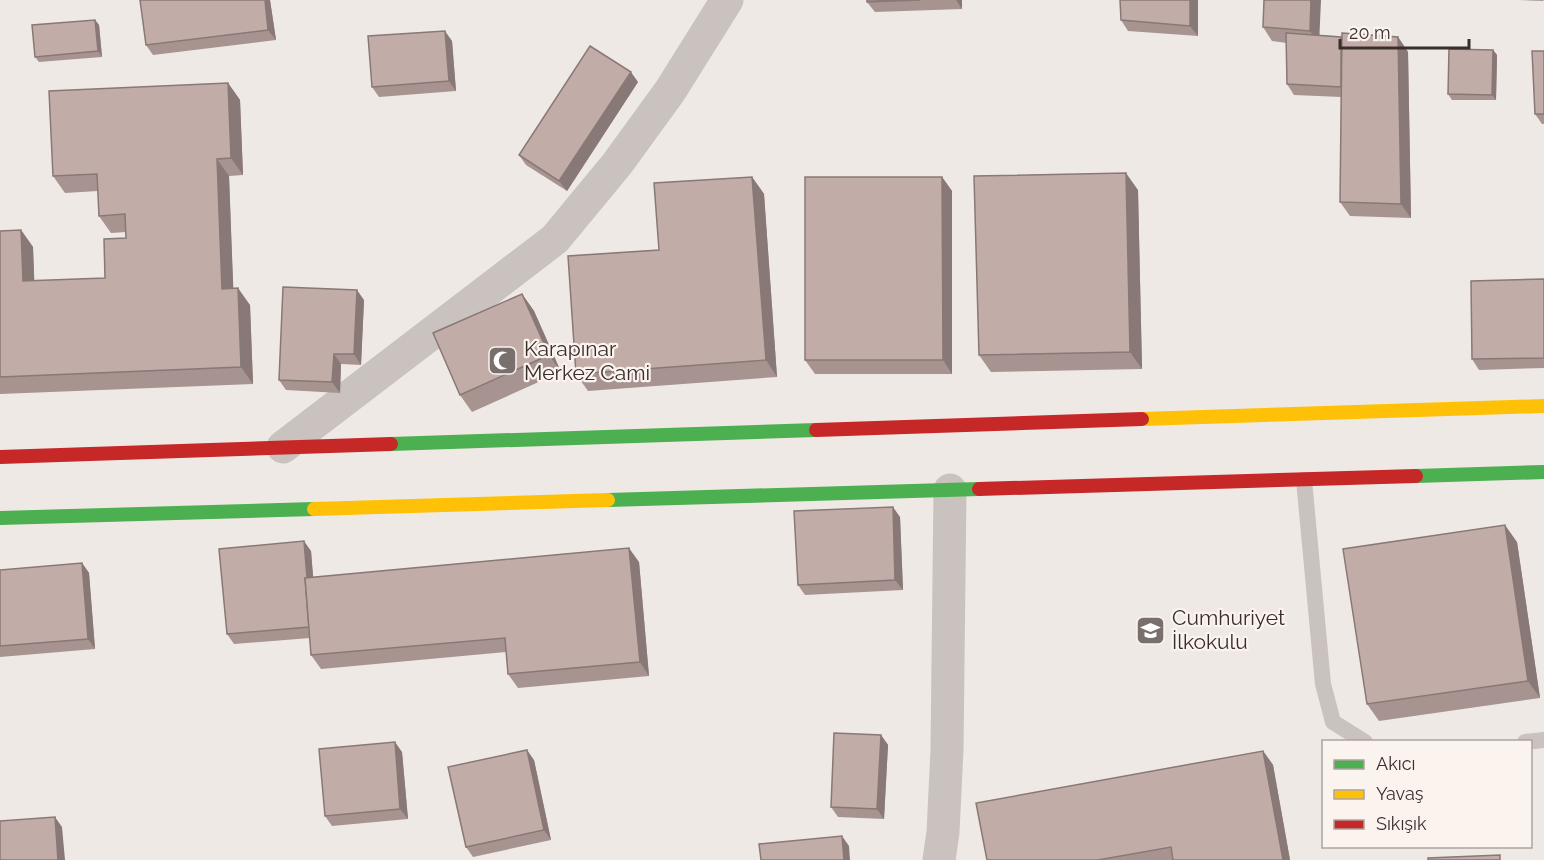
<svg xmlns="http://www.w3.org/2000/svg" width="1544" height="860" viewBox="0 0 1544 860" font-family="Raleway,sans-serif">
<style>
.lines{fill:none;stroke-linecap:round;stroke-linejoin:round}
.lane{stroke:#c9c2be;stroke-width:16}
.street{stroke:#c9c2be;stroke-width:33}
.fast{stroke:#4caf50;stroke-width:14}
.slow{stroke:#ffc107;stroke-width:14}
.jam{stroke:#c62828;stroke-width:14}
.wall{fill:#a79490}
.shaded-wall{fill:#887876}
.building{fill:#c2aca8;stroke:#887876;stroke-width:1.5}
.labels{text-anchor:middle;stroke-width:4.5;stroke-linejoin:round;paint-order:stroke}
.poi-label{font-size:21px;fill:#3a2e2c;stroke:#faf3ee;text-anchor:start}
</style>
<rect width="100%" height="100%" fill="#efe9e6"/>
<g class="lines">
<g class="lane">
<polyline points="1304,480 1323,684 1333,722 1365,742"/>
<polyline points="1525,742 1544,740"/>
</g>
<g class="street">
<polyline points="283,447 555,239 617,164 670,91 727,0"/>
<polyline points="939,860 943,832 947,750 950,490"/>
</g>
<g class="fast">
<polyline points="391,444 816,430"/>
<polyline points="1416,476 1544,472"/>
<polyline points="608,500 979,489"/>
<polyline points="0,518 314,509"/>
</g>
<g class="slow">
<polyline points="1142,419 1544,406"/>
<polyline points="314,509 608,500"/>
</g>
<g class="jam">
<polyline points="816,430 1142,419"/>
<polyline points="0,457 391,444"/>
<polyline points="979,489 1416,476"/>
</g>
</g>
<g class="wall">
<polygon points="270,0 276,40 153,55 146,45"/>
<polygon points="867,0 962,0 962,9 875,12 867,2"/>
<polygon points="1198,0 1198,36 1128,31 1121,20"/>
<polygon points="1264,0 1320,35 1341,37 1398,37 1408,52 1411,218 1350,216 1340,202 1341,97 1294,95 1287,84 1287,43 1272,41 1263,27"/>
<polygon points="1517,0 1544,0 1543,1"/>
<polygon points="95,20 99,25 102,57 39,62 35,57"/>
<polygon points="452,41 456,91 379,97 372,87"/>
<polygon points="1493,50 1497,55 1496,100 1452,100 1448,94"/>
<polygon points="1544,51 1544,124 1542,124 1535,114"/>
<polygon points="638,82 567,191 526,165 519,155"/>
<polygon points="228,83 240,100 243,175 229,176 233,288 250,305 253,384 0,394 0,231 21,230 33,247 34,281 105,278 126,238 126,232 111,233 99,216 98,191 65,193 53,176"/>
<polygon points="752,177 764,194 777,377 588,391 576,374 659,250"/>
<polygon points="942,177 952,191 952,374 815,374 805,360"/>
<polygon points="1138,190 1142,369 991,372 979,355"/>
<polygon points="1544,279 1544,368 1479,370 1472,359"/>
<polygon points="522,294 534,311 561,372 472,412 460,395"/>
<polygon points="364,300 361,365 341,364 340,393 286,390 279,380"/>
<polygon points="900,517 903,590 805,595 798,585"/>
<polygon points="1517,542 1540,698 1379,721 1367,704"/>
<polygon points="311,551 313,577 639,562 649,676 518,688 508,674 506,652 321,669 311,655 310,638 234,644 227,634"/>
<polygon points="82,563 89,573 95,649 0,657 0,570"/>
<polygon points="881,735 888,745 884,819 838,817 831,807"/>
<polygon points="1263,751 1273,765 1290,860 987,860"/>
<polygon points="402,752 408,819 332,826 325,816"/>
<polygon points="534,760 551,840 473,857 466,847"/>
</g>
<g class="shaded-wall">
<polygon points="265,0 270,0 276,40 268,30"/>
<polygon points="956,0 962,0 962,9"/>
<polygon points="1190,0 1198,0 1198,36 1190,26"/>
<polygon points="1311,0 1321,0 1319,45 1310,31"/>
<polygon points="95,20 99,25 102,57 98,51"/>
<polygon points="445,31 452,41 456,91 449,81"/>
<polygon points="1398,37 1408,52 1411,218 1401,204"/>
<polygon points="1493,50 1497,55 1496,100 1492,95"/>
<polygon points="631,72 638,82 567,191 559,181"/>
<polygon points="228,83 240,100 243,175 231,158"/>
<polygon points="217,159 229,176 234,306 222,289"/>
<polygon points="1126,173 1138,190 1142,369 1130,352"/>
<polygon points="752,177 764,194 777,377 766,360"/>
<polygon points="942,177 952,191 952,374 943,360"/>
<polygon points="21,230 33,247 35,298 23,281"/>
<polygon points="238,288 250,305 253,384 241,367"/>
<polygon points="357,290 364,300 361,365 354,354"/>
<polygon points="522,294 534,311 561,372 549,355"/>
<polygon points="334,354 341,364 340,393 332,382"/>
<polygon points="893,507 900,517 903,590 895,580"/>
<polygon points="1505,525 1517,542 1540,698 1528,681"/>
<polygon points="304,541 311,551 318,637 311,627"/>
<polygon points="629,548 639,562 649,676 640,662"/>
<polygon points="82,563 89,573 95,649 88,639"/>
<polygon points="881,735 888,745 884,819 877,809"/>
<polygon points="395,742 402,752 408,819 400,809"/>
<polygon points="527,750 534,760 551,840 544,830"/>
<polygon points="1263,751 1273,765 1290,860 1283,860"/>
<polygon points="55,817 62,827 65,860 58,860"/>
<polygon points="842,836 849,846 850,860 844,860"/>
</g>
<g class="building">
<polygon points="140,0 265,0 268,30 146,45"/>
<polygon points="867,0 920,0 867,2"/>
<polygon points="1120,0 1190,0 1190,26 1121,20"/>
<polygon points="1264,0 1311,0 1310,31 1263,27"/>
<polygon points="95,20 98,51 35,57 32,25"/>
<polygon points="445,31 449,81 372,87 368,36"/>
<polygon points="1286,33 1341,37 1341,87 1287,84"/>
<polygon points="1342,33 1398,37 1401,204 1340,202"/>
<polygon points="590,46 631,72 559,181 519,155"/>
<polygon points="1449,49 1493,50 1492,95 1448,94"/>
<polygon points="1532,51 1544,51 1544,114 1535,114"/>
<polygon points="228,83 231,158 217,159 222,289 238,288 241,367 0,377 0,231 21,230 23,281 105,278 104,239 126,238 125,214 99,216 97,174 53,176 49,91"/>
<polygon points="1126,173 1130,352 979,355 974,176"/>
<polygon points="752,177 766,360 576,374 568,256 659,250 654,183"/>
<polygon points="805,177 942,177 943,360 805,360"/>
<polygon points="1544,279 1544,358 1472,359 1471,281"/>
<polygon points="283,287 357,290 354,354 334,354 332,382 279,380"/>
<polygon points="522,294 549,355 460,395 433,333"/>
<polygon points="893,507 895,580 798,585 794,511"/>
<polygon points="1505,525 1528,681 1367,704 1343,549"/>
<polygon points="304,541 307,578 305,578 309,627 227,634 219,549"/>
<polygon points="629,548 640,662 508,674 505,638 311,655 305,578"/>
<polygon points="82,563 88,639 0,646 0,570"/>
<polygon points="834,733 881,735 877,809 831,807"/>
<polygon points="395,742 400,809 325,816 319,749"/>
<polygon points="527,750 544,830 466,847 448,767"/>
<polygon points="1263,751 1283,860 1173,860 1171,847 1098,860 987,860 976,803"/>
<polygon points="55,817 58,860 0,860 0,821"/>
<polygon points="842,836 844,860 761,860 759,844"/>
<polygon points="1500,855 1500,860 1428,860 1428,858"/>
</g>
<defs>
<symbol id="mosque-square" viewBox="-11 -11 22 22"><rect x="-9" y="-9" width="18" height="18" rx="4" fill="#796f6d" stroke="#faf3ee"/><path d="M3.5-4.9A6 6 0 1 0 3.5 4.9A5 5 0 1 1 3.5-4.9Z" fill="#fff"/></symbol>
<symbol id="school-square" viewBox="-11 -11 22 22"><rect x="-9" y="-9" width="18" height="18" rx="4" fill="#796f6d" stroke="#faf3ee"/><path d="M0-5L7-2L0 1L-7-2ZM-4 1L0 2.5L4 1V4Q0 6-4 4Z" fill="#fff"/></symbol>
</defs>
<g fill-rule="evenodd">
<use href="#mosque-square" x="486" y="344" width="33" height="33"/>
<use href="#school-square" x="1134" y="614" width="33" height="33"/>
</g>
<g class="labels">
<g class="poi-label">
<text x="524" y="356">Karapınar<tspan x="524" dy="24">Merkez Cami</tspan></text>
<text x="1172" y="625">Cumhuriyet<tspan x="1172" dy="24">İlkokulu</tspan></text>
</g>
</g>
<rect x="1322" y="740" width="210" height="108" fill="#faf3ee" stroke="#ada4a0" stroke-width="1.5"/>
<rect x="1334" y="760" width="30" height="9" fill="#4caf50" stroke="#ada4a0" stroke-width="1.5"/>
<text x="1376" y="770" font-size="18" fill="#3a2e2c">Akıcı</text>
<rect x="1334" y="790" width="30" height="9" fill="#ffc107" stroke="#ada4a0" stroke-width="1.5"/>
<text x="1376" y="800" font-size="18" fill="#3a2e2c">Yavaş</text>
<rect x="1334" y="820" width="30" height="9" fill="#c62828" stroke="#ada4a0" stroke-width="1.5"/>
<text x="1376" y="830" font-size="18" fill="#3a2e2c">Sıkışık</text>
<path d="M1340 39v9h129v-9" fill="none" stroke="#3a2e2c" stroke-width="3"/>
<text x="1349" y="39" font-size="18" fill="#3a2e2c" stroke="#faf3ee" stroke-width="4.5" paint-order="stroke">20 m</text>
</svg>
